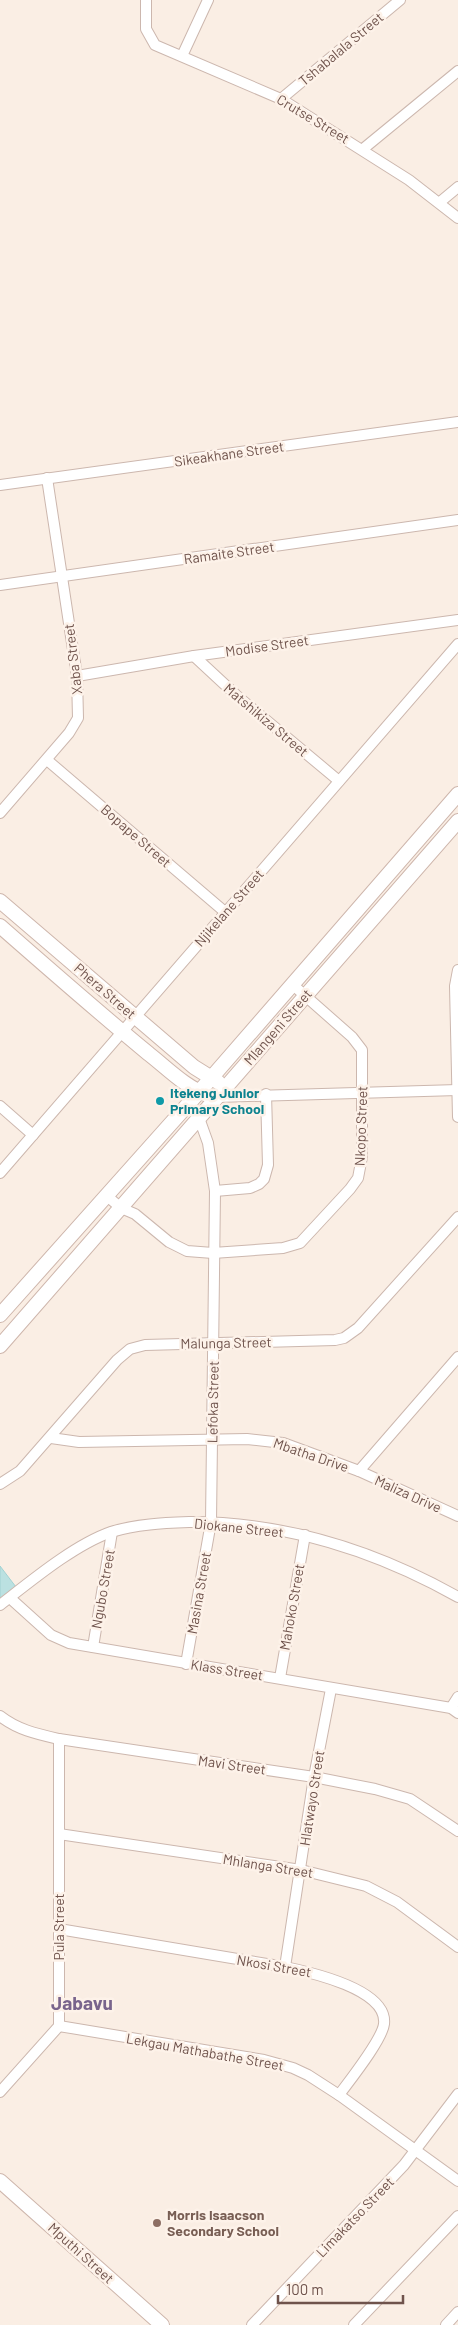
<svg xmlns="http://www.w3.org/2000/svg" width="458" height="2325" viewBox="0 0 458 2325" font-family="Barlow,sans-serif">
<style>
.water{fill:#bbe1e1;stroke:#a2d1d2}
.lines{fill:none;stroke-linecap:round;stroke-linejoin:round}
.street-casing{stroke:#ccb7ae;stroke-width:12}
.secondary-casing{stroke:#ceb6ac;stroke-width:16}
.street{stroke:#fff;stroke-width:10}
.secondary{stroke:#fff;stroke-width:14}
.culture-dot{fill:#0f9aa8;stroke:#fdf2e9;stroke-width:2}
.education-dot{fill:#8d6e63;stroke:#fdf2e9;stroke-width:2}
.labels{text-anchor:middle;stroke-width:5;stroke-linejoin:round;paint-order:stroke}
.street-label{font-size:14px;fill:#6f534c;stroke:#fdf2e9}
.culture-label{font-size:14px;font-weight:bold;fill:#0d838f;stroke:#fdf2e9;text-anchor:start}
.education-label{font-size:14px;font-weight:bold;fill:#785e54;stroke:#fdf2e9;text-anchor:start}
.district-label{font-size:19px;font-weight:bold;fill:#79648c;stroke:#fdf2e9}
</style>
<rect width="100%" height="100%" fill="#faeee4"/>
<polygon class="water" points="0,1566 16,1587 0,1599"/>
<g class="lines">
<defs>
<g id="street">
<polyline points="146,0 146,29 155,45 281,99 409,180 458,218"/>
<polyline points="182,56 208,0"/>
<polyline points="281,99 400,0"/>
<polyline points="363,149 458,71"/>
<polyline points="440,202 458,187"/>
<polyline points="0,485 458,422"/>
<polyline points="0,585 458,520"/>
<polyline points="194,656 236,695 339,781"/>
<polyline points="77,676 194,656 458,620"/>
<polyline points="47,760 225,912"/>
<polyline points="0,813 69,733 78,718 77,676 47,478"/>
<polyline points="458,970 455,986 458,1117"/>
<polyline points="217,1097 458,1090"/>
<polyline points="0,1106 33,1135"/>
<polyline points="0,1173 458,644"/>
<polyline points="215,1191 250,1188 259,1184 264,1179 268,1165 266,1094"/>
<polyline points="107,1196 121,1208 135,1214 169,1242 187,1251 213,1253 283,1248 300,1243 350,1189 358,1178 362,1157 362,1050 352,1037 293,985"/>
<polyline points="51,1438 79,1442 247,1439 283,1443 359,1471 458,1516"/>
<polyline points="359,1471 458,1357"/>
<polyline points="0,1484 20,1471 117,1360 130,1349 145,1345 335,1340 344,1338 358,1328 458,1217"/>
<polyline points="10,1598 51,1635 69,1643 451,1708 458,1713"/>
<path d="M0,1605C31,1581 74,1545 111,1532C136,1524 164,1523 190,1522C285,1522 376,1551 458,1597"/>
<polyline points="93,1647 112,1532"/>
<polyline points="186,1664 211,1522 215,1191 208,1143 199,1118"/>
<polyline points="280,1678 305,1535"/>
<polyline points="451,1708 458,1697"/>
<path d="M0,1716C18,1730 37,1734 59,1739L314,1777L375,1789L410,1799L458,1831"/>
<polyline points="59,1834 301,1870 366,1886 397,1902 458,1947"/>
<path d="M59,1929L285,1967C309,1972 388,1989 384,2024C382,2040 350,2080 339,2095"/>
<polyline points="285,1967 314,1777 331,1689"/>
<polyline points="59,2026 264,2060 293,2068 308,2075 339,2095 458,2181"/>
<polyline points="0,2092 59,2026 59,1739"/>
<polyline points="252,2325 404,2165 458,2094"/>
<polyline points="354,2325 458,2216"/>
<polyline points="446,2325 458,2312"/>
</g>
<g id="secondary">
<polyline points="0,901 194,1067 218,1082"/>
<path d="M0,926C49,969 98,1012 149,1054C167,1068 186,1088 208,1095"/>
<polyline points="0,1315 199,1092 458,794"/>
<polyline points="0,1346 458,821"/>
<polyline points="0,2181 162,2325"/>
</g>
</defs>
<use href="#street" class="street-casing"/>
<use href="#secondary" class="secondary-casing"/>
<use href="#street" class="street"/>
<use href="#secondary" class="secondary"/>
</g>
<circle class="culture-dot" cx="160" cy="1101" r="5"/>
<circle class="education-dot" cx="157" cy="2223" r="5"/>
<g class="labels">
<g class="street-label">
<text transform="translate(341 49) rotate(-40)" y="5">Tshabalala Street</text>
<text transform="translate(313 119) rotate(31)" y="5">Crutse Street</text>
<text transform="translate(229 454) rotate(-8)" y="5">Sikeakhane Street</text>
<text transform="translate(229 553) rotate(-8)" y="5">Ramaite Street</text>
<text transform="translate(267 646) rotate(-8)" y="5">Modise Street</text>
<text transform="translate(73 659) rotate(-97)" y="5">Xaba Street</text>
<text transform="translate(266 720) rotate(40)" y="5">Matshikiza Street</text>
<text transform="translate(136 836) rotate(41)" y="5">Bopape Street</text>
<text transform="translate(229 908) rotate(-49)" y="5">Njikelane Street</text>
<text transform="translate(105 991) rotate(41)" y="5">Phera Street</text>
<text transform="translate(278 1027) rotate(-49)" y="5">Mlangeni Street</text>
<text transform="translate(361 1126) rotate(-88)" y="5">Nkopo Street</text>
<text transform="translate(226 1343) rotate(-1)" y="5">Malunga Street</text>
<text transform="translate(213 1402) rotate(-89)" y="5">Lefoka Street</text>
<text transform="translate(311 1455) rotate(19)" y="5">Mbatha Drive</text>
<text transform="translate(408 1494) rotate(24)" y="5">Maliza Drive</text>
<text transform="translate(239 1528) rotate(6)" y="5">Diokane Street</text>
<text transform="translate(103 1589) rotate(-80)" y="5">Ngubo Street</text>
<text transform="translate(199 1593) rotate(-80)" y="5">Masina Street</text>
<text transform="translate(292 1607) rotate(-80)" y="5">Mahoko Street</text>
<text transform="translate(227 1670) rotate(9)" y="5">Klass Street</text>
<text transform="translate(232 1765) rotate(8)" y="5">Mavi Street</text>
<text transform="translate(312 1798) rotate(-81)" y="5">Hlatwayo Street</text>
<text transform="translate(268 1866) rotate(9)" y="5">Mhlanga Street</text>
<text transform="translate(59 1927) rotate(-90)" y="5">Pula Street</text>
<text transform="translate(274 1966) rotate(10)" y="5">Nkosi Street</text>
<text transform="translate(205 2052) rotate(10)" y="5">Lekgau Mathabathe Street</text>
<text transform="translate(355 2217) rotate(-46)" y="5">Limakatso Street</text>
<text transform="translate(81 2253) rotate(42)" y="5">Mputhi Street</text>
</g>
<g class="culture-label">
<text x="170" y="1098">Itekeng Junior<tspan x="170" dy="16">Primary School</tspan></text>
</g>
<g class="education-label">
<text x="167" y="2220">Morris Isaacson<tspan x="167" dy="16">Secondary School</tspan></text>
</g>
<g class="district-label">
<text x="82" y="2010">Jabavu</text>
</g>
</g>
<path d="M278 2295v8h125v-8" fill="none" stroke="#6f534c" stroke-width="2.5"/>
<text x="286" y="2295" font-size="15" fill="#6f534c" stroke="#fdf2e9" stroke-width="4" paint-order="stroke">100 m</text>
</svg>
